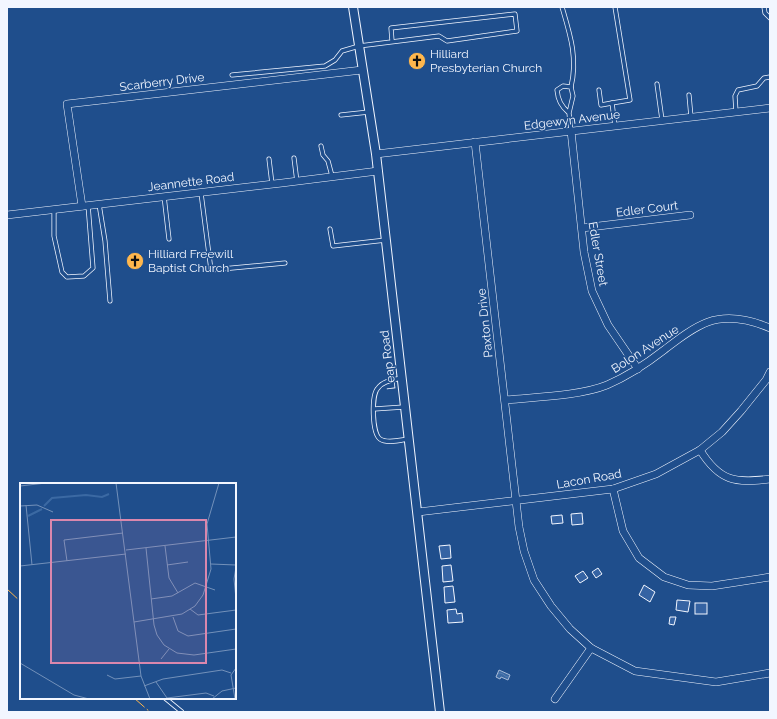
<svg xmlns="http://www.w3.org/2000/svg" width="777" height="719" viewBox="0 0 777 719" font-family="Raleway,sans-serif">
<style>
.water{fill:url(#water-waves);stroke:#a8bbd7}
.building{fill:#3563a3;stroke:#f2f6ff}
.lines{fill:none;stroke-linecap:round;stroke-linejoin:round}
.service-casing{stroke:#f2f6ff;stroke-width:5}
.minor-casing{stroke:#f2f6ff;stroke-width:8}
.tertiary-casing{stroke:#f2f6ff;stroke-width:10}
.service{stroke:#1f4e8c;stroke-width:3.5}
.minor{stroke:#1f4e8c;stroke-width:7}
.tertiary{stroke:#1f4e8c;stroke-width:8}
.power{stroke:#ffb74d;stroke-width:1;stroke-dasharray:14 3 2 3;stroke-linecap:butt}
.labels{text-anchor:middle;stroke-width:3;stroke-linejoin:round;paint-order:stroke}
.poi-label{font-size:12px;fill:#f2f6ff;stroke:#1f4e8c;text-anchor:start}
.street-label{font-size:12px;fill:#f2f6ff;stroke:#1f4e8c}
.inset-river{fill:none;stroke:#3b69a3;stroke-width:2}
.inset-road{fill:none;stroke:#7391ba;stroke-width:1}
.view{fill:#da87ad;fill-opacity:0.15;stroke:#da87ad;stroke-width:2}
.inset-edge{fill:none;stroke:#f2f6ff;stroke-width:2}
</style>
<defs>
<pattern id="water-waves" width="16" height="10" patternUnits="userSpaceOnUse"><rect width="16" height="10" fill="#3b69a3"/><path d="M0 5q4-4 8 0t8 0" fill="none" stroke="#587fb1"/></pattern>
</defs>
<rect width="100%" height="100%" fill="#1f4e8c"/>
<polygon class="water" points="499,670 510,675 508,680 501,677 500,679 496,677"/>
<g class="building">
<polygon points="582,513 583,524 572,525 571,514"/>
<polygon points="562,515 563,523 552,524 551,516"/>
<polygon points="450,545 451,558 441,559 439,546"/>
<polygon points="451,565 453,581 443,582 442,566"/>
<polygon points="598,568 602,574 596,578 592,572"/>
<polygon points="583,571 588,578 580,583 575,576"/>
<polygon points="644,585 655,592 650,602 639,595"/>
<polygon points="453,586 455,602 445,603 444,587"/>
<polygon points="677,600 690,601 688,612 676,610"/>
<rect x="695" y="603" width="12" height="11"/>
<polygon points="456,609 457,614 462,613 463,622 448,623 447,610"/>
<polygon points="670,617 676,617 674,625 669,624"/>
</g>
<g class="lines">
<defs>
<g id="service">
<path d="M562,7C570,34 578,58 571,87"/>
<polyline points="764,7 765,13 770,18"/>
<polyline points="232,75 325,66 335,60 342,51 359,46 439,36 447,41 517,31 515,14 391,28 392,41"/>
<polyline points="657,84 662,120"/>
<polyline points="599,90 601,105 612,103 615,126"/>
<polyline points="689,95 691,117"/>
<polyline points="612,103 630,100 615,7"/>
<polyline points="736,112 735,96 738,90 757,86 764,78 770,77"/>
<path d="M569,113L573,96L571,87L563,86L557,90C558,100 561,106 569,113L571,131"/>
<polyline points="341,115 369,112"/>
<polyline points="321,146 323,155 328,161 332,176"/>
<polyline points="294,158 297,182"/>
<polyline points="269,159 272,184"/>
<polyline points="201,193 211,270 285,263"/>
<polyline points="164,196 169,239"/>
<polyline points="99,204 105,241 110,301"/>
<polyline points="54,210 54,236 62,272 67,277 84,276 93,268 88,205"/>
<polyline points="330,229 333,246 386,240"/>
<path d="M401,378C393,380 383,381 378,388C371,395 372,433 380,439C387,444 401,440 408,439"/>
<polyline points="374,409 404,407"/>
<polyline points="165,698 182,712"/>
</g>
<g id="minor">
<polyline points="571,131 584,252 592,291 608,325 638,369"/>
<polyline points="475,142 519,527 524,551 534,580 551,606 570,629 591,648 635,671 716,682 770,673"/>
<polyline points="376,154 770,108"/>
<polyline points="82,206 67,104 362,70"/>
<polyline points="7,215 282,183 378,171"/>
<polyline points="582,228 690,215"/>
<path d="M505,400C534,397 580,396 607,385C628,376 646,364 664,350C677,340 692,328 708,322C728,315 751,320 770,328"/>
<path d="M700,450C720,482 735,483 770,479"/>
<polyline points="613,489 623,531 639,558 664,577 688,585 712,586 770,577"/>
<polyline points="418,512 613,489 656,474 700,450 722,432 741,411 766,380 770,372"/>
<polyline points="555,699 591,648"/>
</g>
<polyline id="tertiary" points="353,7 376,154 440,712"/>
</defs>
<use href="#service" class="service-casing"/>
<use href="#minor" class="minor-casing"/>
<use href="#tertiary" class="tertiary-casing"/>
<use href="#service" class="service"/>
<use href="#minor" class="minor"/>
<use href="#tertiary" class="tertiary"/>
<g class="power">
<polyline points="7,589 21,602"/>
<polyline points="134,698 150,712"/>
</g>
</g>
<defs>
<symbol id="church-disc" viewBox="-11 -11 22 22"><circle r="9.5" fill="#ffb74d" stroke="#1f4e8c"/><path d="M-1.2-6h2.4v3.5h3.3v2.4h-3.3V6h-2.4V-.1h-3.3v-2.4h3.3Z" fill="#111"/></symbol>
</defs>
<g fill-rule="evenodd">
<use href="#church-disc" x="407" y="51" width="20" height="20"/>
<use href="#church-disc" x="125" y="251" width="20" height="20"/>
</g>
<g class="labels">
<g class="poi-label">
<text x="430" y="58">Hilliard<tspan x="430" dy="14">Presbyterian Church</tspan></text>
<text x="148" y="258">Hilliard Freewill<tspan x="148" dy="14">Baptist Church</tspan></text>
</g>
<g class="street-label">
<text transform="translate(162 82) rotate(-7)" y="4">Scarberry Drive</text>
<text transform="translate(572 120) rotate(-7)" y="4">Edgewyn Avenue</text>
<text transform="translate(191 182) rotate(-7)" y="4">Jeannette Road</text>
<text transform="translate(647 209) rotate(-7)" y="4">Edler Court</text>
<text transform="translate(598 254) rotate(80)" y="4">Edler Street</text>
<text transform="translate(485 323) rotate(-96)" y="4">Paxton Drive</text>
<text transform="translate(645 349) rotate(-33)" y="4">Bolon Avenue</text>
<text transform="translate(388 360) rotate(-97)" y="4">Leap Road</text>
<text transform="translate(589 479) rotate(-10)" y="4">Lacon Road</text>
</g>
</g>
<g transform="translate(20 483)">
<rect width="216" height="216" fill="#1f4e8c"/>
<path class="inset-river" d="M24,23L32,15L66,12L82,14L89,11M8,33L22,26"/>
<path class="inset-road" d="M96,0L121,193L130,216M0,3L26,0M6,22L12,82M0,23L17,22L33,29M145,63L149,95L158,110M126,65L134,142L137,152L144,162L157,170L174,172L216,166M106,67L216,54M47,78L44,57L103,50M191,81L216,82M147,82L168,79M0,83L106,71M216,84L214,96L216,116M131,116L152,113L175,100L195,107M170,126L178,132L216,127M153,134L158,148L168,153L216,146M114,139L162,131L175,123L183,112L191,86L187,41L199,0M141,176L149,166M0,180L54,212L69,216M87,192L95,196L121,193M136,199L147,215L186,210L194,213M124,203L143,196L202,187L211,190M192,216L202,208L216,205M215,216L211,192L216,185"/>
<path class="view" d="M31,37H186V180H31Z"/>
<rect width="216" height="216" class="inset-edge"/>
</g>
<rect width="777" height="719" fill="none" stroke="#f2f6ff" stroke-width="16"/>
</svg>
